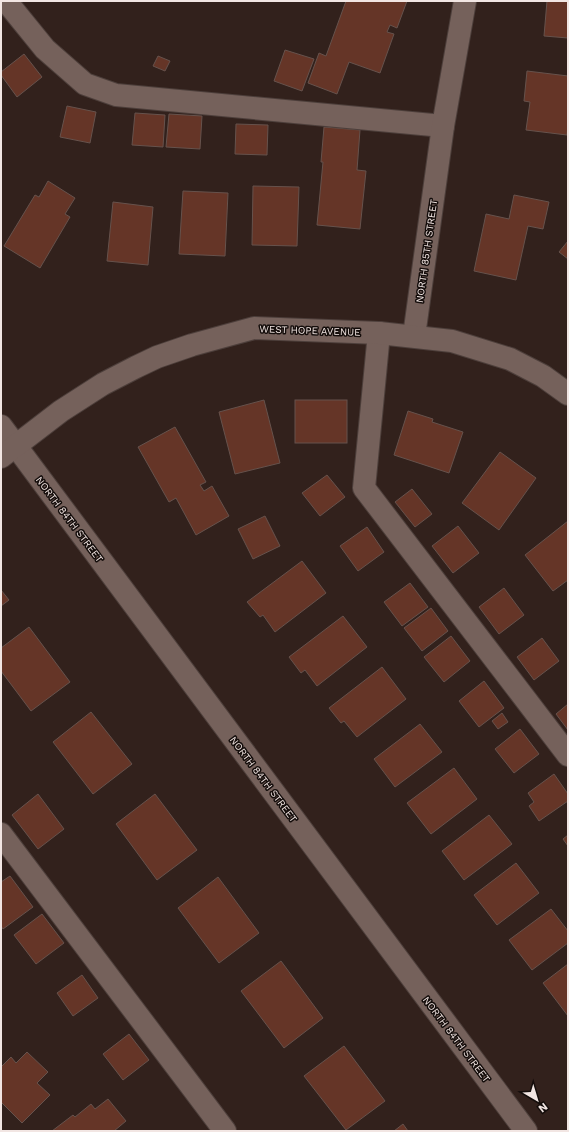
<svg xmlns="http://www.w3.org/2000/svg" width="569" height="1132" viewBox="0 0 569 1132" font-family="'Work Sans',sans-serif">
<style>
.building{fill:#653527;stroke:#66524c}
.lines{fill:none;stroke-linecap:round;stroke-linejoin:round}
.minor-casing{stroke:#4d3f3b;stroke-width:24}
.minor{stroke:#75615b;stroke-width:22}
.labels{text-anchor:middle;stroke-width:3;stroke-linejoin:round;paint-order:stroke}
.street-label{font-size:10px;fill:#f2e6e3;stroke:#140d0b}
</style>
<rect width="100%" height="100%" fill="#32211c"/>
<g class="building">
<polygon points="346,1 407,1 397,28 390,25 387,32 394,34 380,73 349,62 337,94 308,83 319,53 326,56"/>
<polygon points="547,1 568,1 568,38 544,36"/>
<polygon points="285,50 314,59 302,91 274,81"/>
<polygon points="24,54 42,77 17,97 1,75 1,72"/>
<polygon points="158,56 170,61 165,71 153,66"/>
<polygon points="527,71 568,76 568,124 567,135 526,130 530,102 524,101"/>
<polygon points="67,106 96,112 90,143 60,137"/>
<polygon points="135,113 165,115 163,147 132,145"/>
<polygon points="169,114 202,116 200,149 166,147"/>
<polygon points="236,124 268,125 267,155 235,154"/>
<polygon points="324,127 360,130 357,170 366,171 360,229 317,225 323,162 321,162"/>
<polygon points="48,181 75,198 65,214 70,217 40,268 4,246 35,195 39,197"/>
<polygon points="253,186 299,187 297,246 252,245"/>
<polygon points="183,191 228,193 225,256 179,254"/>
<polygon points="514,195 549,202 543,229 528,226 516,280 474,271 486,214 509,219"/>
<polygon points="113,202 153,207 148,265 107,261"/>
<polygon points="568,241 568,259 559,252"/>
<polygon points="264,400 280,463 235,474 219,412"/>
<rect x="295" y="400" width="52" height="43"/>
<polygon points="408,411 433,419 432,422 463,432 449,473 394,455"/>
<polygon points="175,427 206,482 200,485 204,491 212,486 229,516 196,535 176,498 169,502 138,447"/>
<polygon points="500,452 536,478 499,530 462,503"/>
<polygon points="327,475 345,497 320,516 302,493"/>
<polygon points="412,489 432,514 415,527 395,502"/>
<polygon points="265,516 280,546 253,559 238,529"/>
<polygon points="568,521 568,580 553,591 525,555"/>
<polygon points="458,526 479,553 453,573 432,546"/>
<polygon points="367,527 384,552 358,571 340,546"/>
<polygon points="302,561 326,593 275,632 263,615 260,617 247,602"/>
<polygon points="410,583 428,607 402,626 384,602"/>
<polygon points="504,588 524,615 499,634 479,607"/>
<polygon points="1,590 9,600 1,606"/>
<polygon points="431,608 448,631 422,651 404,628"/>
<polygon points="343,616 367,647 317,686 305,670 301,673 289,657"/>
<polygon points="29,627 70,682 31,711 1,671 1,648"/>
<polygon points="451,636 470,661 444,682 424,657"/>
<polygon points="542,638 559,661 534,680 517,657"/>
<polygon points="382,667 406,699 357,737 344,721 341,723 329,708"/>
<polygon points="484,681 504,708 479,727 459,701"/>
<polygon points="568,704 568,730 556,714"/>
<polygon points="91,712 132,764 93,794 53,742"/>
<polygon points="502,713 508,722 498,729 492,721"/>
<polygon points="420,724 442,752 395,787 374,759"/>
<polygon points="520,729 539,754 514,773 495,749"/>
<polygon points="454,768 477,799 431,834 407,803"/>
<polygon points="554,774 568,794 568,801 539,821 529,806 534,802 528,793"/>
<polygon points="38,794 64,829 38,849 12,815"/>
<polygon points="155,794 197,850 157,880 116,824"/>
<polygon points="489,815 512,844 464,880 442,851"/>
<polygon points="568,835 568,846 563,839"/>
<polygon points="516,863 539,893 497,925 474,895"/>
<polygon points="10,876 33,907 3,929 1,926 1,882"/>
<polygon points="218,877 259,933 219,963 178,908"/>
<polygon points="551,909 568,931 568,943 532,970 509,940"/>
<polygon points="42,914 64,943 36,964 14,935"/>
<polygon points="281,961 323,1018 284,1048 241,991"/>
<polygon points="568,964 568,1016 543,983"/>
<polygon points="82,975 98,998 73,1016 57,993"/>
<polygon points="129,1034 149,1060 123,1080 103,1054"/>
<polygon points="344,1046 385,1101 346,1130 304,1076"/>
<polygon points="27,1052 48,1072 37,1083 50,1095 22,1123 1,1102 1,1067 11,1057 16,1063"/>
<polygon points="108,1099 126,1121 114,1131 52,1131 73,1115 75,1117 91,1104 95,1109"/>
<polygon points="403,1124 408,1131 394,1131"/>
</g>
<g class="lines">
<defs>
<g id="minor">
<polyline points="6,1 45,49 85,84 116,95 443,126"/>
<polyline points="379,333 364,488 568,755"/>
<polyline points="414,336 443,126 465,1"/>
<polyline points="1,426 526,1131"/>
<polyline points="1,457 61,411 103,384 136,367 157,357 192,345 254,328 379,333 452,341 510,359 543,376 568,394"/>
<polyline points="1,834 225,1131"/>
</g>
</defs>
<use href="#minor" class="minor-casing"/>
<use href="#minor" class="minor"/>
</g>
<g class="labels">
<g class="street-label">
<text transform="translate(426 251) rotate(-82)" y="4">NORTH 85TH STREET</text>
<text transform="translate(310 330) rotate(2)" y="4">WEST HOPE AVENUE</text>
<text transform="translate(70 519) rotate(53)" y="4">NORTH 84TH STREET</text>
<text transform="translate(264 779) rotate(53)" y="4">NORTH 84TH STREET</text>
<text transform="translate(457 1039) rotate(53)" y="4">NORTH 84TH STREET</text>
</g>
</g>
<rect width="569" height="1132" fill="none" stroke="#f2e6e3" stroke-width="4"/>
<g transform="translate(537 1100) rotate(142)" stroke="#140d0b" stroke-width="3" paint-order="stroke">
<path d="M0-3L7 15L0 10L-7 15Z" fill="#f2e6e3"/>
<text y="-6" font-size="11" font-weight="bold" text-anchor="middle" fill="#f2e6e3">N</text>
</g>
</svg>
